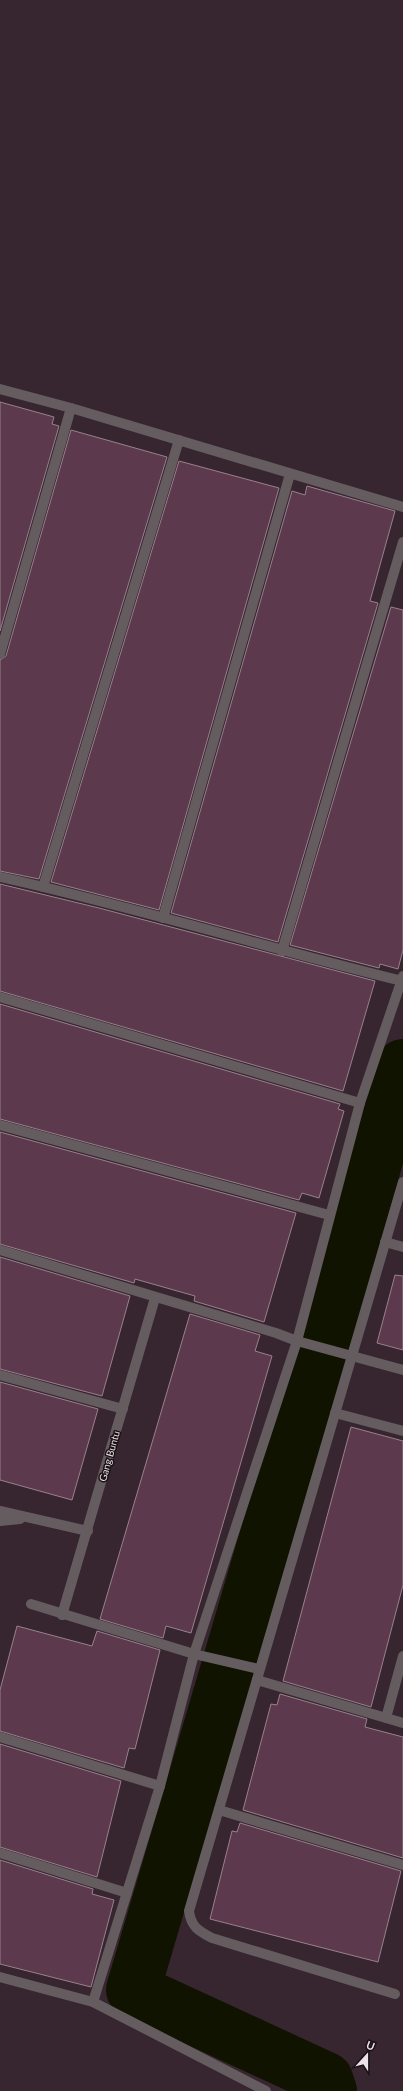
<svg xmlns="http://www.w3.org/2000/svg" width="403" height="2091" viewBox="0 0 403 2091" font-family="Lato,sans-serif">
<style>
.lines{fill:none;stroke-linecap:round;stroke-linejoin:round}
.river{stroke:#0f1300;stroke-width:54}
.building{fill:#5c394c;stroke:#98828d}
.street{stroke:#655c60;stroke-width:10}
.labels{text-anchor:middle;stroke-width:3;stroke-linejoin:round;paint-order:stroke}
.street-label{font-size:10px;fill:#ede0e6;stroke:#191115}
</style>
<rect width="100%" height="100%" fill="#37252f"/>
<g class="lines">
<polyline class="river" points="330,2091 326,2079 133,1990 310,1389 403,1066"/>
</g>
<g class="building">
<polygon points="0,402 54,417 52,424 59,426 0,631"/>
<polygon points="71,430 167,457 39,879 0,871 0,660 6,656"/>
<polygon points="179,461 279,488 159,910 51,882"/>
<polygon points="307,486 395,511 370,601 378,603 278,942 171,913 292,491 305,495"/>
<polygon points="391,607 403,610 403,950 398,969 380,964 379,968 290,945"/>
<polygon points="0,884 99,908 375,981 343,1091 0,991"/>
<polygon points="0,1004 340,1104 338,1109 344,1111 319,1198 302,1193 299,1200 0,1119"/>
<polygon points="0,1132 296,1213 264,1322 194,1301 195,1296 135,1279 134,1283 0,1244"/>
<polygon points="0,1257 130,1296 102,1396 0,1369"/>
<polygon points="395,1275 403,1276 403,1350 377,1343"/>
<polygon points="190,1314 260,1335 255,1351 272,1356 191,1633 166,1626 163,1638 100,1619"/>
<polygon points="0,1382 98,1409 72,1500 0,1480"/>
<polygon points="351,1427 403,1441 403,1585 371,1707 283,1681"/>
<polygon points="17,1626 92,1646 97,1631 160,1650 135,1749 129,1748 124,1768 0,1731 0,1690"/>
<polygon points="280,1694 367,1719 365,1727 403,1737 403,1858 243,1810 271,1704 277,1705"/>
<polygon points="0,1744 121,1781 97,1877 0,1847"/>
<polygon points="240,1823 401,1871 378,1962 210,1919 232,1831 237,1832"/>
<polygon points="0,1860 93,1889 92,1894 114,1900 91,1987 0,1964"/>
</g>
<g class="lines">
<g class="street">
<polyline points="0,389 71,408 403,507"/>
<polyline points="0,654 71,408"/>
<path d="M0,877C135,907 267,948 402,981"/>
<polyline points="43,887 179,440"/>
<polyline points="163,918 290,474"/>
<polyline points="282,951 403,542"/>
<polyline points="0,997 360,1103"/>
<polyline points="0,1125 329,1215"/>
<polyline points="385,1242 403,1247"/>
<polyline points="0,1250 276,1333 297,1341 403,1370"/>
<polyline points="0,1375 123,1409"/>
<polyline points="335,1413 403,1431"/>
<polyline points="0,1511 88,1531"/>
<polyline points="0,1521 20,1519"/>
<polyline points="31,1604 194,1654 259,1669"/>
<polyline points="62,1615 155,1298"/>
<polyline points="257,1680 403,1723"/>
<polyline points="386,1718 403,1656"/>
<polyline points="0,1737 160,1786"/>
<polyline points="219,1810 403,1865"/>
<polyline points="0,1853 127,1893"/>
<polyline points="0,1977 93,2002 266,2091"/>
<path d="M395,1994L212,1938C199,1931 191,1927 189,1911L403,1182"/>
<polyline points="93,2002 160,1786 194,1654 297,1341 360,1103 403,976"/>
</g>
</g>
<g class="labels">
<g class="street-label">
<text transform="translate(109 1456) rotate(-74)" y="4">Gang Buntu</text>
</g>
</g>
<g transform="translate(367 2055) rotate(21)" stroke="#191115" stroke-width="3" paint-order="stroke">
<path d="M0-3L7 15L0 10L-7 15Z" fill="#ede0e6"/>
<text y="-6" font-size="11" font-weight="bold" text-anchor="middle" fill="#ede0e6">U</text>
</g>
</svg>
